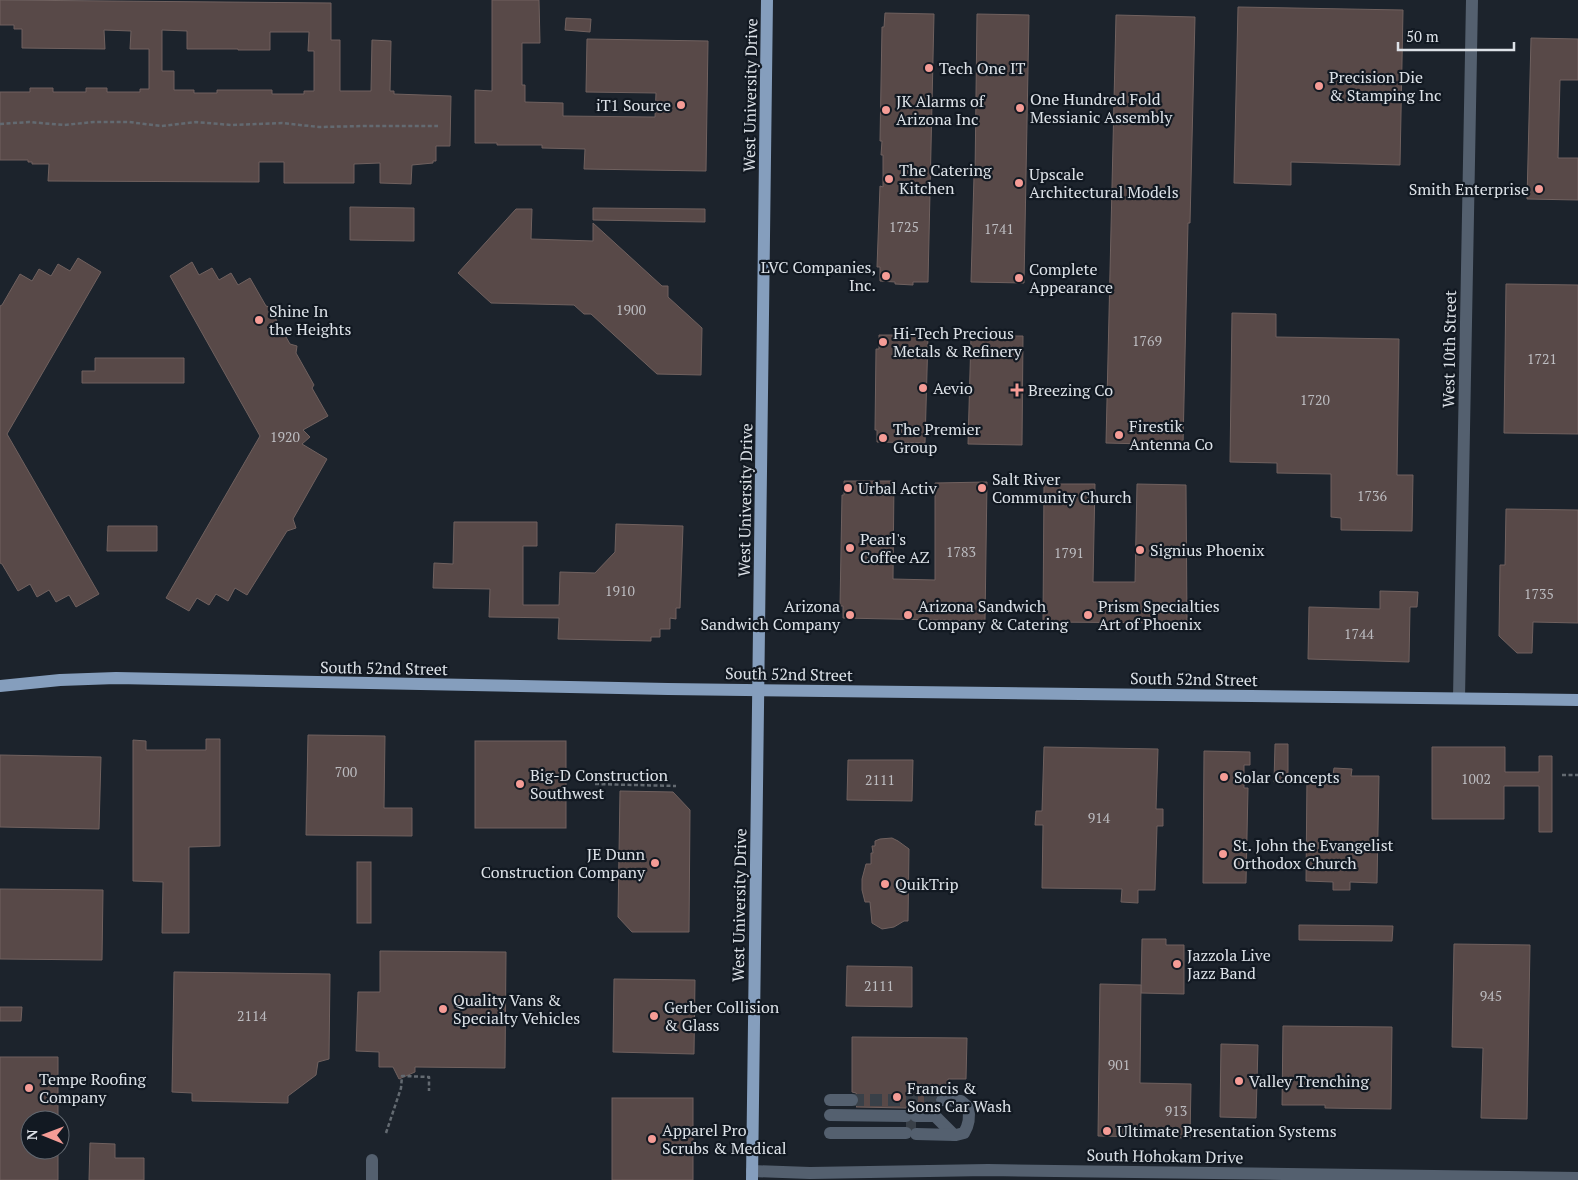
<svg xmlns="http://www.w3.org/2000/svg" width="1578" height="1180" viewBox="0 0 1578 1180" font-family="'PT Serif',serif">
<style>
.building{fill:#584948;stroke:#70615f;fill-rule:evenodd}
.lines{fill:none;stroke-linecap:round;stroke-linejoin:round}
.minor-tunnel{stroke:#394048;stroke-width:12;stroke-dasharray:12 6;stroke-linecap:butt}
.path{stroke:#636a71;stroke-width:2.5;stroke-dasharray:4 2.5;stroke-linecap:butt}
.minor{stroke:#54606f;stroke-width:12}
.major{stroke:#859ebd;stroke-width:12}
.poi-dot{fill:#f59c96;stroke:#121922;stroke-width:2}
.labels{text-anchor:middle;stroke-width:4.5;stroke-linejoin:round;paint-order:stroke}
.number-label{font-size:14px;fill:#bcbcc0}
.poi-label{font-size:16px;fill:#dde2e8;stroke:#121922;text-anchor:start}
.street-label{font-size:16px;fill:#dde2e8;stroke:#121922}
</style>
<rect width="100%" height="100%" fill="#1c232c"/>
<g class="building">
<path d="M0,0L331,3V40H340V91H371L372,40L391,41L390,91H394V94L451,96L450,146H436V161H433V163L412,165L411,184L380,183V163L354,164V183H284V162H259V182L48,181L49,164H32V162H28V160H0V92H30V88H53V92H86V88H107V92H140V89H149V49H130L131,31L104,30L105,49L22,48V29H14V25H0ZM162,30L187,31V49H238V50H270V32H309L308,51H314V91H304V94H272V90H217V93H194V90H174V71H162Z"/>
<polygon points="492,0 539,0 540,43 522,43 522,85 525,85 525,102 563,103 563,116 655,117 656,93 586,92 587,39 708,41 706,171 584,169 585,149 542,148 542,145 497,145 497,143 475,143 475,90 492,91"/>
<polygon points="1238,7 1403,10 1400,165 1291,162 1291,185 1234,183"/>
<polygon points="885,13 934,14 928,282 913,282 913,285 895,284 895,282 880,281 880,267 877,267 880,186 883,187 883,155 881,155 882,141 880,141 882,27 884,27"/>
<polygon points="977,14 1029,15 1024,283 971,282 974,176 975,176"/>
<polygon points="1116,15 1195,17 1190,223 1188,223 1183,445 1106,443"/>
<polygon points="566,18 591,19 590,32 565,30"/>
<polygon points="1531,38 1578,39 1578,80 1560,80 1558,158 1578,158 1578,200 1527,199"/>
<polygon points="350,207 414,208 414,241 350,240"/>
<polygon points="593,208 705,209 705,222 593,220"/>
<polygon points="516,209 532,209 531,239 593,241 593,223 662,286 668,286 668,297 702,328 701,375 657,374 591,314 584,314 574,305 491,303 458,273"/>
<polygon points="78,258 101,272 7,434 99,594 76,607 69,595 56,602 49,590 37,597 30,584 18,591 2,564 0,563 0,306 2,305 20,274 32,281 39,269 51,276 58,264 70,271"/>
<polygon points="192,262 199,275 212,268 219,280 231,273 238,285 250,278 266,306 269,307 290,344 297,346 296,353 314,385 312,388 328,416 303,430 310,437 302,444 327,459 293,519 296,528 287,531 247,595 235,588 228,601 216,594 209,605 197,598 189,611 166,598 260,436 170,276"/>
<polygon points="1506,284 1578,285 1578,434 1504,433"/>
<polygon points="1232,313 1276,314 1276,337 1399,339 1397,475 1413,475 1412,531 1341,530 1341,518 1331,517 1331,474 1277,473 1277,463 1230,462"/>
<polygon points="894,333 912,333 912,336 928,336 925,443 877,442 877,430 875,430 876,349 879,349 879,335 894,335"/>
<polygon points="971,336 1023,336 1022,445 968,444"/>
<polygon points="95,358 184,358 184,383 82,383 82,371 95,371"/>
<polygon points="844,481 894,481 893,579 935,580 935,483 987,482 985,621 843,618 843,606 840,606 842,495 844,495"/>
<polygon points="1044,484 1095,484 1093,582 1135,582 1137,484 1186,485 1187,623 1043,622"/>
<polygon points="1506,509 1578,510 1578,623 1533,622 1532,653 1517,653 1499,636 1500,565 1505,565"/>
<polygon points="454,522 537,522 537,546 523,546 523,605 559,605 560,572 595,573 615,552 616,524 683,526 680,608 676,608 676,619 670,618 670,629 660,629 660,637 651,637 651,641 558,639 559,618 489,617 490,589 433,588 434,563 453,564"/>
<polygon points="108,526 157,526 157,551 107,551"/>
<polygon points="1380,591 1418,592 1417,607 1410,607 1409,662 1308,659 1309,607 1380,609"/>
<polygon points="308,735 385,736 384,808 412,808 412,836 306,835"/>
<polygon points="206,739 220,739 220,846 189,847 189,933 162,933 163,882 133,881 133,740 146,741 146,750 206,750"/>
<rect x="475" y="741" width="91" height="87"/>
<polygon points="1275,744 1288,744 1288,782 1274,782"/>
<polygon points="1044,747 1158,749 1156,809 1163,809 1163,826 1157,826 1155,890 1138,890 1138,903 1121,902 1122,889 1042,888 1043,825 1035,825 1036,811 1042,811"/>
<polygon points="1432,747 1505,747 1505,772 1539,772 1539,756 1552,756 1552,832 1539,832 1539,786 1504,786 1504,819 1432,819"/>
<polygon points="1204,751 1250,752 1250,765 1244,765 1244,788 1248,788 1246,883 1203,883"/>
<polygon points="0,755 101,757 99,829 0,827"/>
<polygon points="848,760 913,760 912,801 847,800"/>
<polygon points="1334,768 1352,769 1351,776 1379,776 1377,883 1350,882 1350,890 1333,890 1333,882 1306,881 1307,775 1333,775"/>
<polygon points="620,791 673,792 690,810 689,932 632,932 618,917"/>
<polygon points="892,838 898,841 909,849 908,921 904,921 894,927 882,929 872,923 870,902 865,902 862,890 862,879 866,864 871,864 871,853 873,853 872,846 875,846 875,841 880,839"/>
<rect x="357" y="862" width="14" height="61"/>
<polygon points="0,889 103,890 102,960 0,959"/>
<polygon points="1299,925 1393,926 1392,941 1299,940"/>
<polygon points="1142,939 1166,939 1166,945 1184,945 1184,994 1141,993"/>
<polygon points="1454,944 1530,945 1527,1119 1481,1118 1483,1048 1452,1047"/>
<polygon points="380,951 506,952 505,1068 415,1067 415,1072 399,1079 393,1067 379,1067 379,1052 356,1051 358,992 380,992"/>
<polygon points="847,966 912,967 912,1007 846,1006"/>
<polygon points="174,972 330,974 329,1059 318,1062 316,1075 288,1096 288,1103 192,1101 192,1093 172,1092"/>
<polygon points="614,979 695,980 694,1054 613,1052"/>
<polygon points="1100,984 1141,985 1140,1083 1191,1084 1190,1138 1098,1136"/>
<polygon points="0,1007 22,1007 21,1021 0,1021"/>
<polygon points="1283,1026 1392,1027 1391,1109 1325,1108 1325,1105 1282,1105"/>
<polygon points="852,1037 967,1038 966,1079 948,1079 948,1092 939,1093 934,1099 935,1104 942,1109 935,1108 916,1108 911,1109 906,1108 856,1107 859,1104 860,1100 856,1093 852,1092"/>
<polygon points="1221,1044 1258,1045 1256,1118 1220,1117"/>
<polygon points="0,1057 58,1057 58,1120 30,1120 30,1150 58,1150 58,1180 0,1180"/>
<rect x="612" y="1098" width="81" height="82"/>
<polygon points="90,1143 115,1144 115,1158 144,1158 144,1180 89,1180"/>
</g>
<g class="lines">
<g class="minor-tunnel">
<polyline points="852,1100 942,1100"/>
<polyline points="906,1124 916,1124"/>
</g>
<g class="path">
<polyline points="0,124 29,122 64,125 94,122 129,122 161,126 196,122 231,125 282,123 319,127 366,126 438,126"/>
<polyline points="1562,775 1578,775"/>
<polyline points="595,784 676,786"/>
<polyline points="386,1133 401,1088 402,1076 429,1077 429,1091"/>
</g>
<g class="minor">
<polyline points="1459,698 1472,0"/>
<polyline points="830,1100 852,1100"/>
<polyline points="830,1115 906,1116"/>
<polyline points="916,1116 935,1116 954,1135"/>
<polyline points="830,1133 906,1133"/>
<path d="M916,1134L956,1135L964,1133C969,1125 970,1116 968,1107L961,1101L942,1100"/>
<polyline points="752,1171 810,1173 988,1170 1578,1178"/>
<polyline points="372,1180 372,1160"/>
</g>
<g class="major">
<polyline points="0,686 60,680 116,678 668,689 1578,700"/>
<polyline points="752,1180 767,0"/>
</g>
</g>
<g class="poi-dot">
<circle cx="929" cy="68" r="5"/>
<circle cx="1319" cy="86" r="5"/>
<circle cx="681" cy="105" r="5"/>
<circle cx="1020" cy="108" r="5"/>
<circle cx="886" cy="110" r="5"/>
<circle cx="889" cy="179" r="5"/>
<circle cx="1019" cy="183" r="5"/>
<circle cx="1539" cy="189" r="5"/>
<circle cx="886" cy="276" r="5"/>
<circle cx="1019" cy="278" r="5"/>
<circle cx="259" cy="320" r="5"/>
<circle cx="883" cy="342" r="5"/>
<circle cx="923" cy="388" r="5"/>
<path d="M1014.5 382.5h5v5h5v5h-5v5h-5v-5h-5v-5h5z"/>
<circle cx="1119" cy="435" r="5"/>
<circle cx="883" cy="438" r="5"/>
<circle cx="848" cy="488" r="5"/>
<circle cx="982" cy="488" r="5"/>
<circle cx="850" cy="548" r="5"/>
<circle cx="1140" cy="550" r="5"/>
<circle cx="850" cy="615" r="5"/>
<circle cx="908" cy="615" r="5"/>
<circle cx="1088" cy="615" r="5"/>
<circle cx="1224" cy="777" r="5"/>
<circle cx="520" cy="784" r="5"/>
<circle cx="1223" cy="854" r="5"/>
<circle cx="655" cy="863" r="5"/>
<circle cx="885" cy="884" r="5"/>
<circle cx="1177" cy="964" r="5"/>
<circle cx="443" cy="1009" r="5"/>
<circle cx="654" cy="1016" r="5"/>
<circle cx="1239" cy="1081" r="5"/>
<circle cx="29" cy="1088" r="5"/>
<circle cx="897" cy="1097" r="5"/>
<circle cx="1107" cy="1131" r="5"/>
<circle cx="652" cy="1139" r="5"/>
</g>
<g class="labels">
<g class="number-label">
<text x="904" y="232">1725</text>
<text x="999" y="234">1741</text>
<text x="631" y="315">1900</text>
<text x="1147" y="346">1769</text>
<text x="1542" y="364">1721</text>
<text x="1315" y="405">1720</text>
<text x="285" y="442">1920</text>
<text x="1372" y="501">1736</text>
<text x="961" y="557">1783</text>
<text x="1069" y="558">1791</text>
<text x="620" y="596">1910</text>
<text x="1539" y="599">1735</text>
<text x="1359" y="639">1744</text>
<text x="346" y="777">700</text>
<text x="1476" y="784">1002</text>
<text x="880" y="785">2111</text>
<text x="1099" y="823">914</text>
<text x="879" y="991">2111</text>
<text x="1491" y="1001">945</text>
<text x="252" y="1021">2114</text>
<text x="1119" y="1070">901</text>
<text x="1176" y="1116">913</text>
</g>
<g class="poi-label">
<text x="939" y="74">Tech One IT</text>
<text x="1329" y="83">Precision Die<tspan x="1329" dy="18">&amp; Stamping Inc</tspan></text>
<text x="1030" y="105">One Hundred Fold<tspan x="1030" dy="18">Messianic Assembly</tspan></text>
<text x="896" y="107">JK Alarms of<tspan x="896" dy="18">Arizona Inc</tspan></text>
<text x="671" y="111" text-anchor="end">iT1 Source</text>
<text x="899" y="176">The Catering<tspan x="899" dy="18">Kitchen</tspan></text>
<text x="1029" y="180">Upscale<tspan x="1029" dy="18">Architectural Models</tspan></text>
<text x="1529" y="195" text-anchor="end">Smith Enterprise</text>
<text x="876" y="273" text-anchor="end">LVC Companies,<tspan x="876" dy="18">Inc.</tspan></text>
<text x="1029" y="275">Complete<tspan x="1029" dy="18">Appearance</tspan></text>
<text x="269" y="317">Shine In<tspan x="269" dy="18">the Heights</tspan></text>
<text x="893" y="339">Hi-Tech Precious<tspan x="893" dy="18">Metals &amp; Refinery</tspan></text>
<text x="933" y="394">Aevio</text>
<text x="1028" y="396">Breezing Co</text>
<text x="1129" y="432">Firestik<tspan x="1129" dy="18">Antenna Co</tspan></text>
<text x="893" y="435">The Premier<tspan x="893" dy="18">Group</tspan></text>
<text x="992" y="485">Salt River<tspan x="992" dy="18">Community Church</tspan></text>
<text x="858" y="494">Urbal Activ</text>
<text x="860" y="545">Pearl's<tspan x="860" dy="18">Coffee AZ</tspan></text>
<text x="1150" y="556">Signius Phoenix</text>
<text x="840" y="612" text-anchor="end">Arizona<tspan x="840" dy="18">Sandwich Company</tspan></text>
<text x="918" y="612">Arizona Sandwich<tspan x="918" dy="18">Company &amp; Catering</tspan></text>
<text x="1098" y="612">Prism Specialties<tspan x="1098" dy="18">Art of Phoenix</tspan></text>
<text x="530" y="781">Big-D Construction<tspan x="530" dy="18">Southwest</tspan></text>
<text x="1234" y="783">Solar Concepts</text>
<text x="1233" y="851">St. John the Evangelist<tspan x="1233" dy="18">Orthodox Church</tspan></text>
<text x="645" y="860" text-anchor="end">JE Dunn<tspan x="645" dy="18">Construction Company</tspan></text>
<text x="895" y="890">QuikTrip</text>
<text x="1187" y="961">Jazzola Live<tspan x="1187" dy="18">Jazz Band</tspan></text>
<text x="453" y="1006">Quality Vans &amp;<tspan x="453" dy="18">Specialty Vehicles</tspan></text>
<text x="664" y="1013">Gerber Collision<tspan x="664" dy="18">&amp; Glass</tspan></text>
<text x="39" y="1085">Tempe Roofing<tspan x="39" dy="18">Company</tspan></text>
<text x="1249" y="1087">Valley Trenching</text>
<text x="907" y="1094">Francis &amp;<tspan x="907" dy="18">Sons Car Wash</tspan></text>
<text x="662" y="1136">Apparel Pro<tspan x="662" dy="18">Scrubs &amp; Medical</tspan></text>
<text x="1117" y="1137">Ultimate Presentation Systems</text>
</g>
<g class="street-label">
<text transform="translate(750 95) rotate(-89)" y="6">West University Drive</text>
<text transform="translate(1449 349) rotate(-89)" y="6">West 10th Street</text>
<text transform="translate(745 500) rotate(-89)" y="6">West University Drive</text>
<text transform="translate(384 668) rotate(1)" y="6">South 52nd Street</text>
<text transform="translate(789 674) rotate(1)" y="6">South 52nd Street</text>
<text transform="translate(1194 679) rotate(1)" y="6">South 52nd Street</text>
<text transform="translate(739 905) rotate(-89)" y="6">West University Drive</text>
<text transform="translate(1165 1156) rotate(1)" y="6">South Hohokam Drive</text>
</g>
</g>
<g transform="translate(45 1135) rotate(271)"><circle r="24" fill="#121922" stroke="#636971"/>
<path d="M0-4L9 19L0 12L-9 19Z" fill="#f59c96"/>
<text y="-8" font-size="14" font-weight="bold" text-anchor="middle" fill="#dde2e8">N</text>
</g>
<path d="M1398 42v8h116v-8" fill="none" stroke="#dde2e8" stroke-width="2.5"/>
<text x="1406" y="42" font-size="15" fill="#dde2e8" stroke="#121922" stroke-width="4" paint-order="stroke">50 m</text>
</svg>
